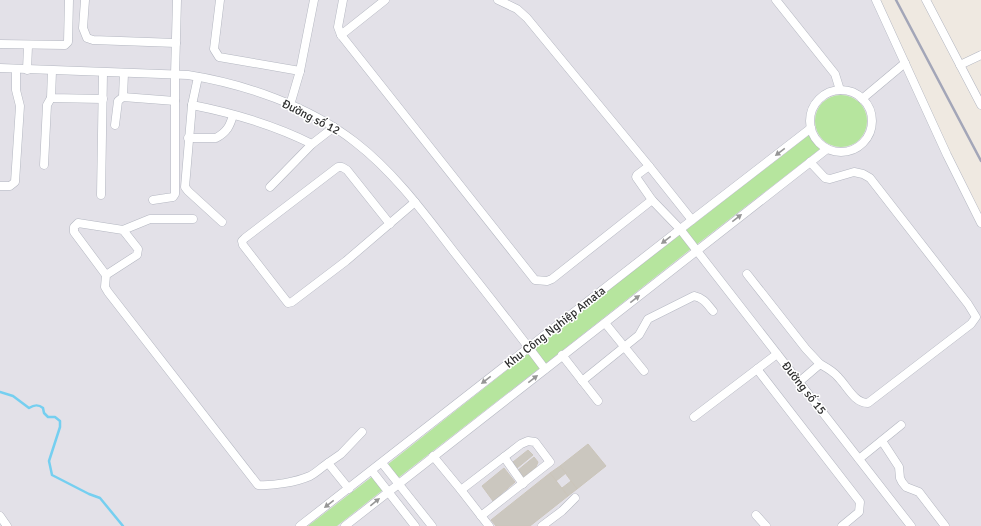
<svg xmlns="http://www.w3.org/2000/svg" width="981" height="526" viewBox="0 0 981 526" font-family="Signika,sans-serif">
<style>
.industrial{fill:#e3e1e8}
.green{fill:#b6e59e}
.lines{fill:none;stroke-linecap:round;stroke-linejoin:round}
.stream{stroke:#75cff0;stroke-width:2.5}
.building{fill:#cbc7bf;stroke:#cbc5ba}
.minor-casing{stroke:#b4b7c1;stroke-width:9}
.minor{stroke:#fff;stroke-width:8}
.rail{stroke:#a3a6b8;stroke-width:2.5}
.oneway{fill:#969696}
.labels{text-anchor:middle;stroke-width:3;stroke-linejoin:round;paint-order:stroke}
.street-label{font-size:12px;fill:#2e2e2e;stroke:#fff}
</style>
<rect width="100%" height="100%" fill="#efe9e1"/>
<polygon class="industrial" points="0,0 874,0 981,227 981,526 0,526"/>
<g class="green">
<circle cx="841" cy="121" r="26"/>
<polygon points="809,135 812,140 820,149 696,245 685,231"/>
<polygon points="681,234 692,248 545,364 533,349"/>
<polygon points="530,352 541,367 398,478 387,465"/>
<polygon points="373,476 384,489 337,526 308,526"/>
</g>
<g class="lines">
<path class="stream" d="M0,392L13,396L29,408C34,405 38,404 43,408L44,413L48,417H55L60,421V427L49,461L52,475L89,494L100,498L123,526"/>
</g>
<g class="building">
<polygon points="588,444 606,466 577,489 560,466"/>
<polygon points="528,450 533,455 517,468 513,462"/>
<polygon points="534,457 538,462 536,467 522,478 517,471"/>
<polygon points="560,466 566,473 556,481 550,473"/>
<polygon points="504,468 515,482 493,501 482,486"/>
<polygon points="550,473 568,496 530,526 496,526 491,520"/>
<polygon points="571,481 577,489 568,496 562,488"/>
</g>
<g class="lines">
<defs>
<g id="minor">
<polyline points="85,0 83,28 87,38 93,40 176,43"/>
<polyline points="220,0 214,49 219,57 300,71"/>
<polyline points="385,0 341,35 535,280 547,281 552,279 652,200 680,229 911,526"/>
<polyline points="498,0 517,9 527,18 649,166 692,220"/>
<polyline points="776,0 835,74 840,90"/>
<polyline points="876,0 947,155 981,223"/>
<polyline points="926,0 981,105"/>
<polyline points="341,35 338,27 343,0"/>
<polyline points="0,44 65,45 68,42 69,0"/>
<polyline points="960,65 981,55"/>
<path d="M0,68L188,75C245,84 309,106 355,142C394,172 424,213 454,252C485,291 515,329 545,369"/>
<polyline points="27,70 28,46"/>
<polyline points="52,71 51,98 103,99"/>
<path d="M198,77L192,105C233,113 274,125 312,144L334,127"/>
<circle cx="841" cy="121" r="31"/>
<polyline points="123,97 124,73"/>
<polyline points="862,99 905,63"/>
<polyline points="192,105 185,187 188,191 222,222"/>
<polyline points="290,105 300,71 314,0"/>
<polyline points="115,125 118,101 123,97 175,101"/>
<path d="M188,138H216C227,132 230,126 233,115"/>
<polyline points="44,165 47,105 51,98"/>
<polyline points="649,166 637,175 636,177 652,200"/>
<polyline points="0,186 10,186 15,182 20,106 16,90 16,69"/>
<polyline points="270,187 312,144"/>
<polyline points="101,195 103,73"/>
<polyline points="153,200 173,197 175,194 175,75 177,0"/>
<polyline points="390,224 347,170 342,167 338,167 245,238 242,241 243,245 288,303 292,302 346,261 415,202"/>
<polyline points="123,230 150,219 193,219"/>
<polyline points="747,274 806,349 820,364"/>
<path d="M106,275L137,255L138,249L123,230L78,223L74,227V232L106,275L105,287L108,292L258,485C273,486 296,482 310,476C316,473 322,467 328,463"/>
<polyline points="605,323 644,371"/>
<polyline points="562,355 598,401"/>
<polyline points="757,369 860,502 859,512 842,526"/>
<path d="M582,381L639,335L648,319L694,296C704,298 707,304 713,311"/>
<path d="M799,382L820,364C827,368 833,371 838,377C847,386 854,403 868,403L971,324L976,317L968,304L870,178L863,174L854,172L830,179L825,178L810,162"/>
<polyline points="694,417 777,354"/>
<polyline points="882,441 899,467 900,478 902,482 906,487 919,492 945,526"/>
<polyline points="433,456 461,490 521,444 528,441 535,442 550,462 481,516"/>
<polyline points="504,457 523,484"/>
<polyline points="859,459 901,425"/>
<polyline points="382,463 432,526"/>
<polyline points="372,471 415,526"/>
<polyline points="349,489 328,463 341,454 362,432"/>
<polyline points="461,490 489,526"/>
<polyline points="756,515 766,526"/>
<polyline points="0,516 7,526"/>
<polyline points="300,526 692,220 811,128"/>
<polyline points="345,526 827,149"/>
<polyline points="542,526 562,511 575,498"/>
</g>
</defs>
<use href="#minor" class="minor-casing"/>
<use href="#minor" class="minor"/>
<polyline class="rail" points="896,0 981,161"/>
</g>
<defs><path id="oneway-solid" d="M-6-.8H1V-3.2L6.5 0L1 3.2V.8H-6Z"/></defs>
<g class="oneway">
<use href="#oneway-solid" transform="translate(780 152) rotate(143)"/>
<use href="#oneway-solid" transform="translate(737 218) rotate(-38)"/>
<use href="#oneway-solid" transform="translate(666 240) rotate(142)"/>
<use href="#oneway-solid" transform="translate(635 299) rotate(-38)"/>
<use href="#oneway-solid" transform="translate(533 379) rotate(-38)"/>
<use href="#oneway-solid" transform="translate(486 380) rotate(142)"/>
<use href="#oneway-solid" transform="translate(375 502) rotate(-39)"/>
<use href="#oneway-solid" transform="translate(329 504) rotate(142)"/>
</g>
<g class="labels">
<g class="street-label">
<text transform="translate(311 117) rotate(27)" y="4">Đường số 12</text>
<text transform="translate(555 327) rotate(-38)" y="4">Khu Công Nghiệp Amata</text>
<text transform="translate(804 388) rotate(52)" y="4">Đường số 15</text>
</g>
</g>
</svg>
